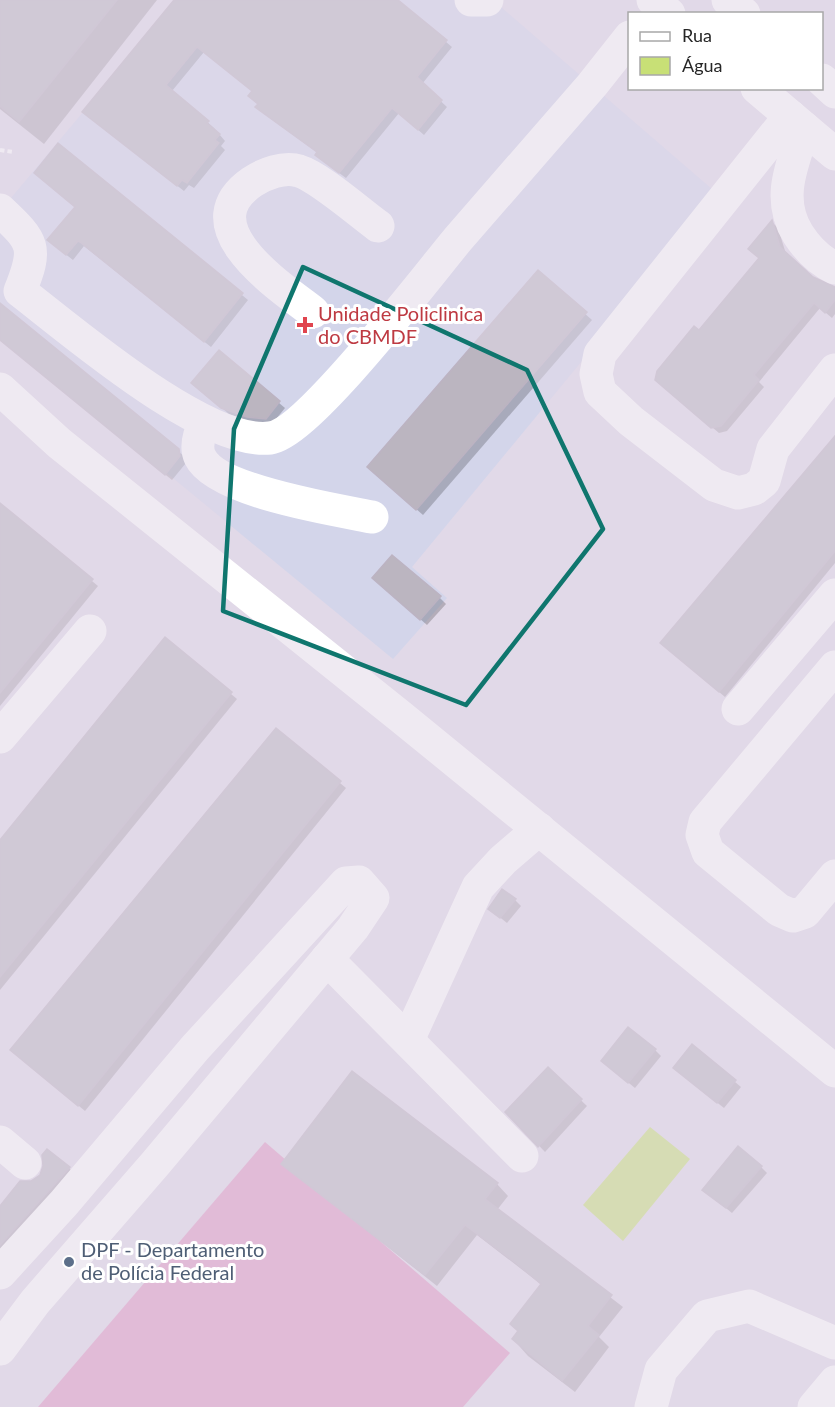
<svg xmlns="http://www.w3.org/2000/svg" width="835" height="1407" viewBox="0 0 835 1407" font-family="Lato,sans-serif">
<style>
.medical{fill:#d3d5ea}
.pitch{fill:#e097c4}
.water{fill:#c8e076}
.shadow{fill:#0003}
.building{fill:#bbb5c0;stroke:#bcb3c2;stroke-width:1.5}
.lines{fill:none;stroke-linecap:round;stroke-linejoin:round}
.path{stroke:#fff;stroke-width:4;stroke-dasharray:4.5 3;stroke-linecap:butt}
.minor{stroke:#fff;stroke-width:33}
.marked{fill:none;stroke:#0f766e;stroke-width:4.5;stroke-linejoin:round}
.health-dot{fill:#e0444e;stroke:#fff;stroke-width:2}
.service-dot{fill:#5c6f8a;stroke:#fff;stroke-width:2}
.labels{text-anchor:middle;stroke-width:6;stroke-linejoin:round;paint-order:stroke}
.health-label{font-size:20px;fill:#be3a42;stroke:#fff;text-anchor:start}
.service-label{font-size:20px;fill:#4e5e75;stroke:#fff;text-anchor:start}
</style>
<rect width="100%" height="100%" fill="#e1d9e8"/>
<polygon class="medical" points="177,0 493,0 719,195 412,567 447,598 393,659 0,336 0,211"/>
<polygon class="pitch" points="265,1142 510,1353 463,1407 38,1407"/>
<polygon class="water" points="650,1127 690,1159 623,1241 583,1205"/>
<g class="shadow">
<polygon points="0,0 157,0 44,144 0,109"/>
<polygon points="175,0 396,0 452,47 422,84 447,107 424,135 399,113 346,178 323,161 317,155 318,153 263,113 257,107 259,105 254,92 204,52 172,91 214,128 225,141 221,146 225,150 194,188 189,185 184,191 90,118"/>
<polygon points="58,145 248,300 211,347 84,246 73,260 55,246 77,208"/>
<polygon points="772,222 778,228 786,254 807,274 835,288 835,314 832,318 820,308 759,382 764,387 727,431 719,433 663,386 699,332 760,258"/>
<polygon points="538,272 592,320 423,515 375,473"/>
<polygon points="0,304 185,457 186,463 172,480 0,340"/>
<polygon points="219,352 285,408 272,424 254,423 229,414 200,389"/>
<polygon points="835,437 835,563 725,697 668,649"/>
<polygon points="0,505 98,586 0,706"/>
<polygon points="380,584 440,598 446,604 427,625"/>
<polygon points="165,639 237,699 0,990 0,842"/>
<polygon points="276,730 346,788 85,1111 19,1056"/>
<polygon points="515,900 521,906 507,923 497,915"/>
<polygon points="692,1046 741,1087 724,1108 681,1074"/>
<polygon points="655,1050 661,1056 635,1088 609,1067"/>
<polygon points="548,1069 587,1106 545,1152 507,1112"/>
<polygon points="283,1164 497,1184 508,1196 497,1210 623,1307 599,1337 609,1347 575,1392 528,1356 513,1339 542,1285 477,1235 437,1286"/>
<polygon points="761,1167 767,1173 732,1213 711,1196"/>
<polygon points="69,1168 81,1181 0,1266 0,1208 31,1182"/>
</g>
<g class="building">
<polygon points="0,0 117,0 19,122 0,106"/>
<polygon points="174,0 398,0 447,40 417,77 442,100 418,130 392,108 339,173 315,155 317,152 255,107 258,104 248,96 252,91 197,47 166,85 209,121 207,123 220,134 215,140 219,143 187,183 182,180 177,186 82,112"/>
<polygon points="58,143 243,293 204,342 80,242 78,241 66,255 47,240 75,207 34,173"/>
<polygon points="772,220 780,247 813,277 835,287 835,300 825,313 814,303 754,375 759,380 721,426 711,428 655,380 657,371 694,326 699,330 759,258 748,249"/>
<polygon points="538,270 587,312 416,510 367,467"/>
<polygon points="0,303 179,449 180,456 165,475 0,340"/>
<polygon points="219,350 280,401 266,419 247,417 221,408 191,383"/>
<polygon points="835,436 835,551 719,692 660,643"/>
<polygon points="0,503 93,579 0,693"/>
<polygon points="392,555 441,596 420,620 372,578"/>
<polygon points="165,637 232,692 0,977 0,840"/>
<polygon points="276,728 341,781 78,1106 10,1050"/>
<polygon points="502,889 516,899 500,918 488,909"/>
<polygon points="628,1027 656,1049 628,1083 601,1061"/>
<polygon points="692,1044 736,1080 717,1103 673,1068"/>
<polygon points="548,1067 582,1099 538,1147 505,1112"/>
<polygon points="352,1071 498,1183 485,1199 612,1295 588,1326 599,1335 562,1381 512,1339 518,1331 510,1324 541,1284 516,1263 465,1225 425,1275 281,1164"/>
<polygon points="738,1146 762,1166 726,1208 702,1190"/>
<polygon points="47,1149 70,1167 0,1245 0,1206 20,1181 31,1181 40,1175 43,1166 42,1155"/>
</g>
<g class="lines">
<polyline class="path" points="0,150 13,152"/>
<g class="minor">
<polyline points="471,0 487,0"/>
<polyline points="653,0 669,14"/>
<polyline points="728,0 744,14"/>
<polyline points="822,80 835,92"/>
<polyline points="757,88 835,154"/>
<polyline points="790,116 600,354 596,374 600,392 631,421 714,485 738,493 754,489 764,481 773,449 835,370"/>
<path d="M804,128C792,165 776,199 798,234C807,248 820,261 835,268"/>
<path d="M0,210C34,242 38,247 20,291C72,331 205,446 270,438C308,433 428,275 458,239C502,188 547,137 592,85L630,37"/>
<path d="M313,312C278,285 188,226 252,182C264,174 284,166 299,171C319,177 360,213 378,226"/>
<polyline points="0,389 59,443 401,717 835,1071"/>
<path d="M205,422C200,432 195,446 200,457C216,491 336,510 372,517"/>
<polyline points="835,667 705,822 702,835 708,852 779,910 793,916 805,912 835,876"/>
<polyline points="738,709 835,595"/>
<polyline points="0,737 90,631"/>
<polyline points="327,959 522,1156"/>
<polyline points="408,1040 478,887 503,860 539,829"/>
<polyline points="0,1142 25,1163"/>
<polyline points="0,1273 64,1203 195,1048 346,883 359,882 373,898 353,928 155,1164 35,1302 0,1349"/>
<polyline points="651,1407 661,1370 707,1316 749,1306 835,1343"/>
<polyline points="814,1407 835,1382"/>
</g>
</g>
<path d="M0 0H835V1407H0ZM303,267L527,370L603,529L466,705L223,611L234,429Z" fill="#e1d9e8" fill-opacity=".55" fill-rule="evenodd"/>
<path class="marked" d="M303,267L527,370L603,529L466,705L223,611L234,429Z"/>
<path class="health-dot" d="M302 316h6v6h6v6h-6v6h-6v-6h-6v-6h6z"/>
<circle class="service-dot" cx="69" cy="1262" r="6"/>
<g class="labels">
<g class="health-label">
<text x="318" y="321">Unidade Policlinica<tspan x="318" dy="23">do CBMDF</tspan></text>
</g>
<g class="service-label">
<text x="81" y="1257">DPF - Departamento<tspan x="81" dy="23">de Polícia Federal</tspan></text>
</g>
</g>
<rect x="628" y="12" width="195" height="78" fill="#ffffff" stroke="#a8a8a8" stroke-width="1.5"/>
<rect x="640" y="32" width="30" height="9" fill="#ffffff" stroke="#a8a8a8" stroke-width="1.5"/>
<text x="682" y="42" font-size="18" fill="#262626">Rua</text>
<rect x="640" y="57" width="30" height="18" fill="#c8e076" stroke="#a8a8a8" stroke-width="1.5"/>
<text x="682" y="72" font-size="18" fill="#262626">Água</text>
</svg>
